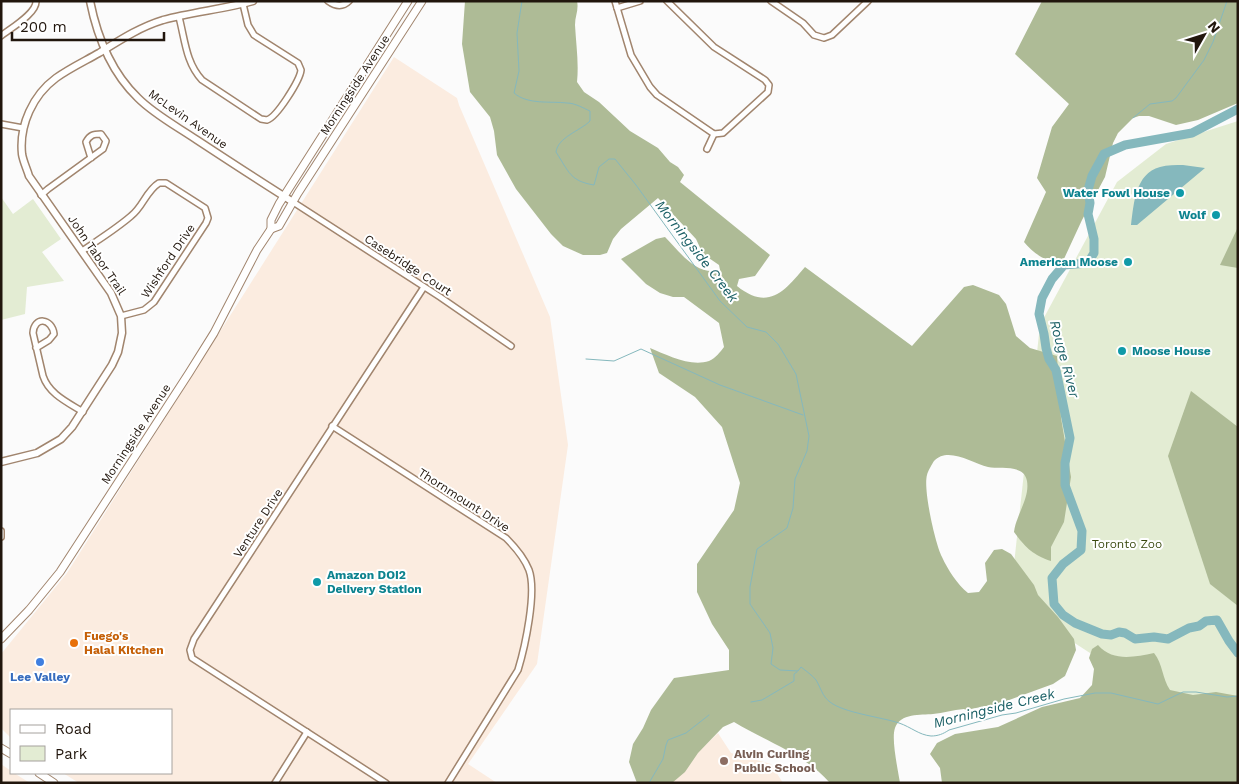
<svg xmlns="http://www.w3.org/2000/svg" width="1239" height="784" viewBox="0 0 1239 784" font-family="'Work Sans',sans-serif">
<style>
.built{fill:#fbece0}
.green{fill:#e3ecd3}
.forest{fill:#aebb96}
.water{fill:#85b8bd}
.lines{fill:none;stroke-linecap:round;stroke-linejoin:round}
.stream{stroke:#85b8bd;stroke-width:1}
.river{stroke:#85b8bd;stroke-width:9}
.minor-casing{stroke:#a1856e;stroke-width:8}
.tertiary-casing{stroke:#a1856e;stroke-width:9}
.secondary-casing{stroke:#a1856e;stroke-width:9}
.minor{stroke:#fff;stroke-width:5}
.tertiary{stroke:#fff;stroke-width:6}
.secondary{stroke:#fff;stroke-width:7}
.culture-dot{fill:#0f9aa8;stroke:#fff;stroke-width:2}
.food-dot{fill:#e8710a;stroke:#fff;stroke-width:2}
.shop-dot{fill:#3f7fe0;stroke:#fff;stroke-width:2}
.education-dot{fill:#8d6e63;stroke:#fff;stroke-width:2}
.labels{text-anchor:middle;stroke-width:4;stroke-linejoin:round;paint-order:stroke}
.street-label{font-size:12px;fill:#21160d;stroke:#fff}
.culture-label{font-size:12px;font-weight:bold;fill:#0d838f;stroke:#fff;text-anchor:end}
.park-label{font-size:12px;fill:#38480d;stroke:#fff}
.food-label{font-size:12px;font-weight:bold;fill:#c56008;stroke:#fff;text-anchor:start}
.shop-label{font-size:12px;font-weight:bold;fill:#366cbe;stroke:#fff}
.education-label{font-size:12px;font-weight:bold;fill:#785e54;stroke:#fff;text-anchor:start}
.water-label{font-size:14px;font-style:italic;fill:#1b6066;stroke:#fff}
</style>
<rect width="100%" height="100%" fill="#fbfbfb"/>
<g class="built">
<polygon points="394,57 457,98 459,105 550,317 568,445 537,664 468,764 497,783 79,783 63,773 171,773 171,710 11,710 11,738 1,728 1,654 67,573"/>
<polygon points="718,733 731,753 771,764 783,783 672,783 693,757"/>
<polygon points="1,764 11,771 11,773 14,773 30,783 1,783"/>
</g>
<g class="green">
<polygon points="1238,121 1238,749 1010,601 1040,325 1117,182 1166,144"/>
<polygon points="1,197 13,214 33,199 61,239 42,252 64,281 27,287 25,314 1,320"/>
</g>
<g class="forest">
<path d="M465,1H577C579,10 575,16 575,25C576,44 579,63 577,82L584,92L599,102L630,131L658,148L670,162L678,167L684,175L680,182L770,255L755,276L739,279L737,286C768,311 784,292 805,267L912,346L964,287L973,285L999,295L1006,304L1016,336L1030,348L1057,356L1061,418L1071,477L1064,522L1051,547V561C1032,554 1026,548 1014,532C1016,515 1030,498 1027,481C1024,463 999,470 988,467C972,463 948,446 934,461C932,464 928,471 927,475C923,489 935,543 942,557C948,570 957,584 968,593L979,592L987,581L985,563L994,550L1002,549L1011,554L1034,585L1038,595L1058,617L1074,639L1076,650L1065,676L1053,684L1001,703L966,710L964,709C953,710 943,713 933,714C921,715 900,713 895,728C891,739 898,770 900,783H830C805,754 765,741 734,722L723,727L698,753L685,772L672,783H637L629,762L633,744L643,728L651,710L674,678L729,670V650L712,624L697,592V564L734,510L740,483L722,427L695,397L659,373L650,348C667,355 690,367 709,361C716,358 720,352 724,347L719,323L684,297H673L660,293L646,284L621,259L656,239L665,237C680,252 697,277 720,270L719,265L703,254L696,239L658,198L621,229L613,239L607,253L600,255H583L563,246L551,234L516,189L497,155L494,131L490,117L470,92L462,44Z"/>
<path d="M1042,1H1238V103L1198,120L1176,125L1149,116H1139L1133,118L1118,133L1113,143L1105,177L1082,220L1063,261C1049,265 1033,253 1024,242L1046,192L1037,178L1052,127L1069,104L1015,54Z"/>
<polygon points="1238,227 1238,268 1220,265"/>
<polygon points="1191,391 1238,427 1238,606 1210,584 1168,456"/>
<path d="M1098,645C1113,662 1134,657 1154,653C1163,664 1162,678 1170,690L1193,695L1216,692L1238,696V783H942L940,768L930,754L937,743L955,734L998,727L1042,707L1080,698L1092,685L1094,669L1089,658L1092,649Z"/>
</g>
<path class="water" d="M1183,165L1205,168L1137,225H1131C1134,203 1135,174 1160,167C1167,165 1176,165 1183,165Z"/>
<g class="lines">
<g class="stream">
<path d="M522,1L517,33L519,71L514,93C528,105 550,101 567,103C575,103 583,108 590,111V121C580,131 558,137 556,152C569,172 570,181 594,185L599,167L609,159H615L636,185L720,301L747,327L766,332L778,344L796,374L809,436L807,451L795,479L793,508L787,528L757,549L750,587V604L770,633L773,648L771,664L780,670L798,671L801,667C806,671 812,675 816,680C821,688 822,696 830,702C844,713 881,717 899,723C911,727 919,735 931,736C938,736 943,734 949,730L1002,715L1016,713L1064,699L1095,693H1111L1158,704L1183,692H1196L1227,697L1238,696"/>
<polyline points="1133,118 1150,104 1172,101 1176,98 1204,60 1213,42 1227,1"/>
<polyline points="586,359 614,361 641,349 720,385 803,415"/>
<polyline points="751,702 762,700 794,681 794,674 797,672"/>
<polyline points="649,783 663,759 666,745 668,740 686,733 709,715"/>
</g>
<polyline class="river" points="1238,109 1192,133 1125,145 1104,154 1092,176 1088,190 1090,203 1088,214 1094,239 1094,253 1088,263 1064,265 1052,279 1042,298 1039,314 1044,334 1046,348 1049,359 1056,370 1070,438 1065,463 1065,485 1082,531 1081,550 1063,564 1052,578 1054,604 1063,615 1075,623 1102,634 1111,635 1119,632 1125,633 1135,639 1154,637 1168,639 1189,628 1199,626 1206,621 1217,620 1229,641 1238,653"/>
<defs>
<g id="minor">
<path d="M328,1C335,6 342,8 349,1"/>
<polyline points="615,1 631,55 650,87 657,95 714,134 723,133 768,92 769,85 765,80 714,47 667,1"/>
<polyline points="771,1 803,23 814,35 824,38 832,35 868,1"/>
<polyline points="617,8 640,1"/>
<path d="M179,17C185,40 186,63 202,80L261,119L267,120C277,117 300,80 301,70L298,63L254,35L248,25L243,4"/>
<path d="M1,36C11,28 37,13 36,1"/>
<polyline points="1,124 23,128"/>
<polyline points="707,149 714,134"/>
<path d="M41,195L48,189L103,149L106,141L101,134C93,134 90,135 86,142L91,158"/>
<polyline points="293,202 440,297 511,346"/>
<path d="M82,251C98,240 116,229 131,216C143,207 146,191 159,183H166L205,208L208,218L206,223L154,302L144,310L121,316"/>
<path d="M36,348L49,340L54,334C52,318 34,316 33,333L43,376C49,394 67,402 83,412"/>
<path d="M332,426L506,538C516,548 524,557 529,570C537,592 525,647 518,670L448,783"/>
<polyline points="1,531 1,537"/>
<polyline points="275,783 307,732"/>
<polyline points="386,783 192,658 190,650 194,639 424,287"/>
</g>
<g id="tertiary">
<path d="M90,1C97,36 112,73 138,98C155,115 178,127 197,140C229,161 261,182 293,202"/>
<path d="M1,462L37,453L61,439L72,427L112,365L118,352L122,333L121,316L111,293L29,176C27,169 23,161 22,154C19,125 33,95 56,78C70,68 85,61 99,53C120,40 140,27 163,20C193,12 224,9 253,1"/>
</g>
<g id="secondary">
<polyline points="271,229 279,226 298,193 422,1"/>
<polyline points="1,639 29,610 60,572 189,373 214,333 257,250 271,229 271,220 279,204 408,1"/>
<polyline points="1,748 11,754"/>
<polyline points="39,773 54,783"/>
</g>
</defs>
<use href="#minor" class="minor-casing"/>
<use href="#tertiary" class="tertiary-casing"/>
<use href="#secondary" class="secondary-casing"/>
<use href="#minor" class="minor"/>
<use href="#tertiary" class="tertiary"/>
<use href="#secondary" class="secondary"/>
</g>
<g class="culture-dot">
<circle cx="1180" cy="193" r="5"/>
<circle cx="1216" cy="215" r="5"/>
<circle cx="1128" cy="262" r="5"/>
<circle cx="1122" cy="351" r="5"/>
<circle cx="317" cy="582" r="5"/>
</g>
<circle class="food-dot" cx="74" cy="643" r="5"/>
<circle class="shop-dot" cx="40" cy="662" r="5"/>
<circle class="education-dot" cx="724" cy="761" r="5"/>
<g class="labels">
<g class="street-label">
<text transform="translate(355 85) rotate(-57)" y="4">Morningside Avenue</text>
<text transform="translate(188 119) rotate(35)" y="4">McLevin Avenue</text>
<text transform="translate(97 255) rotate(56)" y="4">John Tabor Trail</text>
<text transform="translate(168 261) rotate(-56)" y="4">Wishford Drive</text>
<text transform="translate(408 265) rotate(33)" y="4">Casebridge Court</text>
<text transform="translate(136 434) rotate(-57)" y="4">Morningside Avenue</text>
<text transform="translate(464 500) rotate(33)" y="4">Thornmount Drive</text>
<text transform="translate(258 523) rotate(-57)" y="4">Venture Drive</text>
</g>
<g class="culture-label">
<text x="1170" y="197">Water Fowl House</text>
<text x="1206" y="219">Wolf</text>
<text x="1118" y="266">American Moose</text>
<text x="1132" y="355" text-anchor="start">Moose House</text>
<text x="327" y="579" text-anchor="start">Amazon DOI2<tspan x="327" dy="14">Delivery Station</tspan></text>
</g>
<g class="park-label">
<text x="1127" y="548">Toronto Zoo</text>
</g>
<g class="food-label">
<text x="84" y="640">Fuego's<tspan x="84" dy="14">Halal Kitchen</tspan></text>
</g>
<g class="shop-label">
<text x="40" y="681">Lee Valley</text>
</g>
<g class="education-label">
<text x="734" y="758">Alvin Curling<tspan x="734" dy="14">Public School</tspan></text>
</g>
<g class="water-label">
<text transform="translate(697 251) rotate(52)" y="5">Morningside Creek</text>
<text transform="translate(1065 359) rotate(75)" y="5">Rouge River</text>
<text transform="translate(994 708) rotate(-14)" y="5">Morningside Creek</text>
</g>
</g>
<rect width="1239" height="784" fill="none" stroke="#21160d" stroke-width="5"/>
<rect x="10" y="709" width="162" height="65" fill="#ffffff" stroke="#a6a29e"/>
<rect x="20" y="725" width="25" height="8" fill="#ffffff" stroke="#a6a29e"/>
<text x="55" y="734" font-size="15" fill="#21160d">Road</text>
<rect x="20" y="746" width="25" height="15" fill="#e3ecd3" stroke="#a6a29e"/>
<text x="55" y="759" font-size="15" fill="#21160d">Park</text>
<g transform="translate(1204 35) rotate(51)" stroke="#ffffff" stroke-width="4" paint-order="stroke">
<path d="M0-4L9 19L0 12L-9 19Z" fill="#21160d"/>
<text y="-8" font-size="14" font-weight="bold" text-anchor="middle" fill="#21160d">N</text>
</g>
<path d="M12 32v8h152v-8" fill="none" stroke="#21160d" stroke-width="2.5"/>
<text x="20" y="32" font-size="15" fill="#21160d" stroke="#ffffff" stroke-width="4" paint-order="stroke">200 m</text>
</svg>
